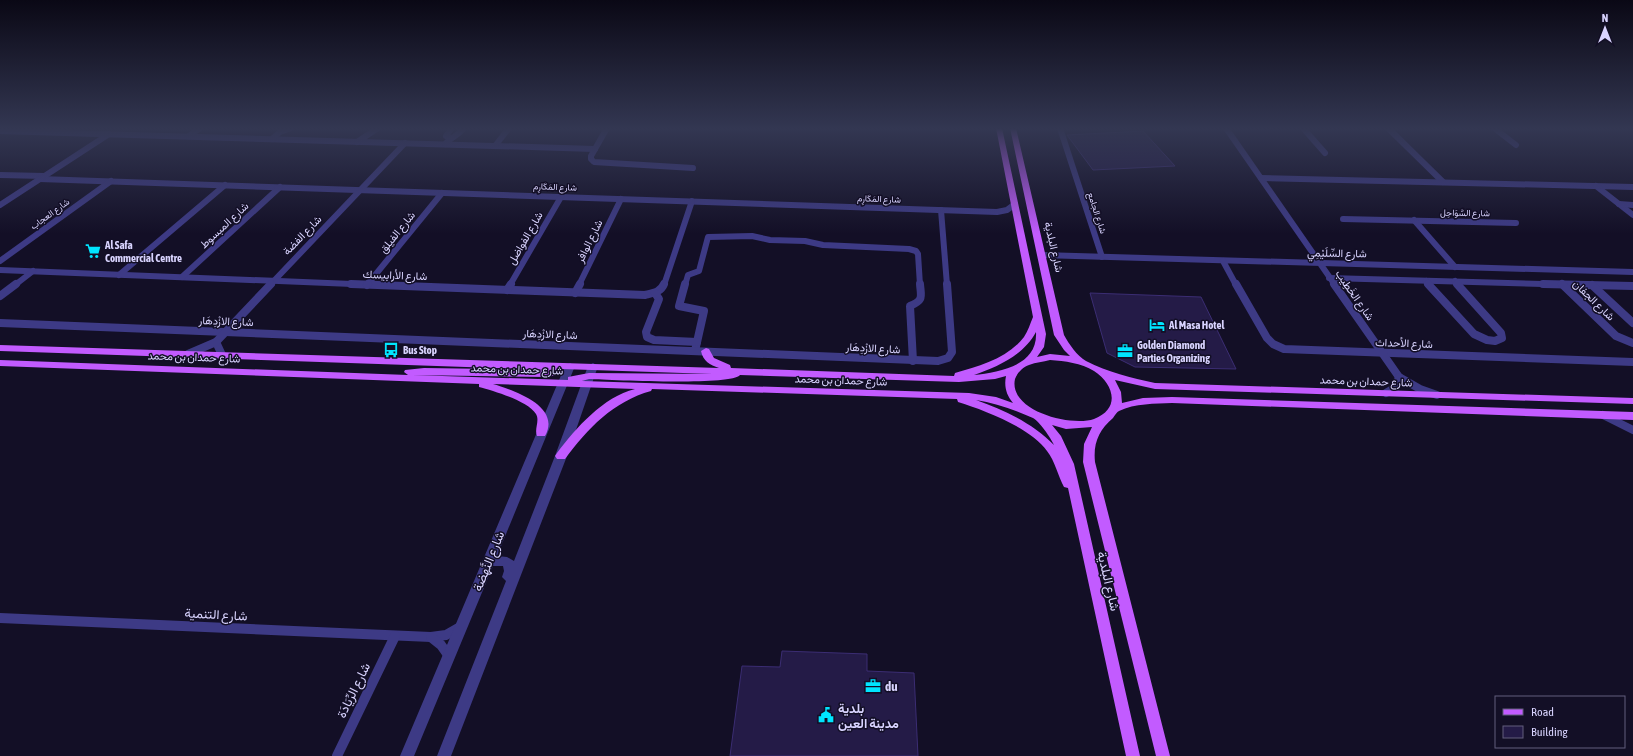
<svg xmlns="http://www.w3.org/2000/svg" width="1633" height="756" viewBox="0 0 1633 756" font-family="'Asap Condensed',Vazirmatn,sans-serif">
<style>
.building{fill:#241b47;stroke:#3b2d73}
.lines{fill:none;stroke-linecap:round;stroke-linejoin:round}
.minor-far2{stroke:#3d3a85;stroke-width:6}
.minor-far1{stroke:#3d3a85;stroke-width:8}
.minor{stroke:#3d3a85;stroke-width:10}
.tertiary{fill:#3d3a85;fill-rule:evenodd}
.primary{fill:#c25bff;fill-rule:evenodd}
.labels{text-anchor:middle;stroke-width:3;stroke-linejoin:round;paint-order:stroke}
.far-street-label{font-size:9px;fill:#d9d4ff;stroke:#130f26}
.street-label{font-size:11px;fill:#d9d4ff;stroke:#130f26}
.poi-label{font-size:11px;font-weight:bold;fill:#d9d4ff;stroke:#130f26;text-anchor:start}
.near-street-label{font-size:13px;fill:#d9d4ff;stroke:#130f26}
.near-poi-label{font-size:13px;font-weight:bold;fill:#d9d4ff;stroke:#130f26;text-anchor:start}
</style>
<rect width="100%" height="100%" fill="#130f26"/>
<g class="building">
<polygon points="1143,131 1175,166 1093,170 1067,135"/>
<polygon points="1090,293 1201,297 1236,369 1135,367 1107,353"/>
<polygon points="782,651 867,654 867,671 914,673 918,756 730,756 742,666 780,667"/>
</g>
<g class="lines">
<g class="minor-far2">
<polyline points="607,128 591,156 591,159 594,162 693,168"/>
<polyline points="1060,128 1102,257"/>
<polyline points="1226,128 1335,285"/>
<polyline points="1303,128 1325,153"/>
<polyline points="1388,128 1443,182"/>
<polyline points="1494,128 1516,145"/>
<polyline points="0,131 595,149"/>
<polyline points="189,136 200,128"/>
<polyline points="450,138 446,136 452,128"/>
<polyline points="272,139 280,132 291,128"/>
<polyline points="357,142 378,128"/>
<path d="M445,144C452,136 457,137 464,128"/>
<polyline points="495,146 509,128"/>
<polyline points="0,175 45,176"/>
<polyline points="1261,178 1633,187"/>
<polyline points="40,179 997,212 1007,210 1015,204"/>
<polyline points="1596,186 1633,215"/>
<polyline points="1619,204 1633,205"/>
<polyline points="0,205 109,134"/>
<polyline points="941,210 947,285"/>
<polyline points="1343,219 1516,223"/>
<polyline points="1414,220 1455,267"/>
<polyline points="1041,255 1633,272"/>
<polyline points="0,261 111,181"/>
<polyline points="1223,261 1236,285"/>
<polyline points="0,270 377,285"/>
<polyline points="119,275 225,185"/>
<polyline points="182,277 280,187"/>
<polyline points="1329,278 1581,285"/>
<polyline points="1426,281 1429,285"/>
<polyline points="1455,281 1458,285"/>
<polyline points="15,285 33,271"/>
<polyline points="270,285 405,143"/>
<polyline points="367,285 442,193"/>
<polyline points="510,285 561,197"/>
<polyline points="579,285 621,199"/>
<polyline points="664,285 692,201"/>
<polyline points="685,285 688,275 699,271 708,237 752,236 770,240 805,241 823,245 909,249 916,251 918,254 920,285"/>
</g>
<g class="minor-far1">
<path d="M351,284L645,295C653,293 661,292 664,284"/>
<polyline points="685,284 679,306 704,311 695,351"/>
<polyline points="1236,284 1267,338 1273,344 1284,349 1633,362"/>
<polyline points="1334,284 1399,377 1420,389 1437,395"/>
<polyline points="1428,284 1474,334 1487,340 1495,341 1502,338 1501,333 1457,284"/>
<polyline points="1543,284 1633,286"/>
<polyline points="1562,284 1616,336 1633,343"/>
<polyline points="367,285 368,284"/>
<polyline points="1592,285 1633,323"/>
<polyline points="507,290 511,284"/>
<polyline points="575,293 580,284"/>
<polyline points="655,293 659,299 646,332 647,337 654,340 697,342"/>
<polyline points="0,296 16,284"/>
<polyline points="0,323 938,361 948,358 952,352 947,284"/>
<polyline points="216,342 222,355"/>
<polyline points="188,354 216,342 271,284"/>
<path d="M913,361L910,306C924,300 921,297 920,284"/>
<polyline points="1386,393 1396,387 1399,377"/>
<polyline points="1603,415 1633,430"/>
</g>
<g class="minor">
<polyline points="0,618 431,637 446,635 460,627"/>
<polyline points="431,637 441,645 448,655"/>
<polyline points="337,756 395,636"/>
</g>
<polygon class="tertiary" points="570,363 575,366 497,556 507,557 514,561 555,456 588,366 593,363 598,366 567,456 451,756 437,756 506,581 502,577 504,571 503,566 493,566 414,756 400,756 565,366"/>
<path class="primary" d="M996,128H1002L1046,334L1044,347L1037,357L1050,354L1070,356L1064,350L1054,335L1010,128H1016L1064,335C1069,344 1077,356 1086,361C1108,372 1131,378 1155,383L1633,398V404L1155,389L1115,380L1121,392L1122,403L1143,398L1172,397L1633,412V420L1172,403C1155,404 1135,403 1119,411C1117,412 1115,415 1113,418C1099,430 1093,443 1095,462L1170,756H1156L1083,462L1084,444L1092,427L1066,429L1052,425L1061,436L1074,464L1140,756H1126L1068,488L1064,487C1058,476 1055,461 1047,451C1031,428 984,410 958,402L957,399L652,389L651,391C614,401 587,429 565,459H557L555,456L557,453C576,428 603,397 635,389L493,384C513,390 562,406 545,436H537C534,429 540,421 536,414C528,401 494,391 479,387V384L0,366V360L408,375L404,372L405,370L424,368L552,370L0,351V345L719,368C710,365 703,361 701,351L706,348L709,349L714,358L730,365L731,368L954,376L955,373C980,366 1008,358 1024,337C1028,331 1030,324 1033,317ZM1036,332C1038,366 999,372 974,375C997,367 1024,355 1036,332ZM1050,360C1065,361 1081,363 1094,371C1114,384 1121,409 1094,419C1071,427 1008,411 1015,379C1017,373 1023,367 1029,365C1036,362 1043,362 1050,360ZM562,369L713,374L589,373L568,377V380L412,375L548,377L560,374ZM740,375L959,382L995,379L1006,376C1004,386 1006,395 1013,403L996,397L969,393L582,381L589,379C610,380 731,386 740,375ZM976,400C995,403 1015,410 1033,418C1039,421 1051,438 1054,445C1033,423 1004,410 976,400Z"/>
</g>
<linearGradient id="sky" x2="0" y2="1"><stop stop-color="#0a0815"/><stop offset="0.55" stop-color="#333752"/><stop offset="1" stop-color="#333752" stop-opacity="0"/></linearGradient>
<rect width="1633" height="234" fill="url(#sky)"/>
<defs>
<symbol id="supermarket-bare" viewBox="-9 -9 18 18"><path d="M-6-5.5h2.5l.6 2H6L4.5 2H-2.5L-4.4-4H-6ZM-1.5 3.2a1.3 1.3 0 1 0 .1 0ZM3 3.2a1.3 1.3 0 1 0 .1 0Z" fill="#00e5ff" stroke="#130f26" stroke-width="2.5" paint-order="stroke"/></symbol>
<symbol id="hotel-bare" viewBox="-9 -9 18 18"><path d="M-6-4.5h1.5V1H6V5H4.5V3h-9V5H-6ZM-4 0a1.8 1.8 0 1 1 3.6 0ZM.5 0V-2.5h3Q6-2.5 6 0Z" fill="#00e5ff" stroke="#130f26" stroke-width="2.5" paint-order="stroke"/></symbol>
<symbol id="bus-bare" viewBox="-9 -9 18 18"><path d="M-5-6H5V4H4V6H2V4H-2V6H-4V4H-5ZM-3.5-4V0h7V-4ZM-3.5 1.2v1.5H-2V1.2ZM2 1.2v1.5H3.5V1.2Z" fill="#00e5ff" stroke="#130f26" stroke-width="2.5" paint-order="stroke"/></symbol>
<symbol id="office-bare" viewBox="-9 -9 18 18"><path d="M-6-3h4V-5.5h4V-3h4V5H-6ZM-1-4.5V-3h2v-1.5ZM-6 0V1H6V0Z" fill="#00e5ff" stroke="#130f26" stroke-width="2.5" paint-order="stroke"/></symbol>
<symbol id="civic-bare" viewBox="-9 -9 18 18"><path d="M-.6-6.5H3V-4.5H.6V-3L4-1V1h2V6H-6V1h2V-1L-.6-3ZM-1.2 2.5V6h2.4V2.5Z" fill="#00e5ff" stroke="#130f26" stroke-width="2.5" paint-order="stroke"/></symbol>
</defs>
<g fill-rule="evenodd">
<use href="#supermarket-bare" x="82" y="240" width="22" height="22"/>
<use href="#hotel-bare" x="1146" y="314" width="22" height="22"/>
<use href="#bus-bare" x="380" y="339" width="22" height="22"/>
<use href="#office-bare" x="1114" y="340" width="22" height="22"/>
<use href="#office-bare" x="862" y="675" width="22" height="22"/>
<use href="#civic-bare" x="815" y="704" width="22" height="22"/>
</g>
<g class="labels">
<g class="far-street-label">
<text transform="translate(555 187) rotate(2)" y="3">شارع المَكَارِم</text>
<text transform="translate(879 199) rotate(2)" y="3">شارع المَكَارِم</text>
<text transform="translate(1097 213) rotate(72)" y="3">شارع الجامع</text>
<text transform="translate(1465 213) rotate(1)" y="3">شارع السَّوَاحِل</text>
<text transform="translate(50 214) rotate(-36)" y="3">شارع العجاب</text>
</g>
<g class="street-label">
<text transform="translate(224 225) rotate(-43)" y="4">شارع المبسوط</text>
<text transform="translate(397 232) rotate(-51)" y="4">شارع الفيلق</text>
<text transform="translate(302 235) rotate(-46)" y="4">شارع الفضة</text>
<text transform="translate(525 238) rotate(-60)" y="4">شارع الفواضل</text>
<text transform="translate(589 241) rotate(-64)" y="4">شارع الوافر</text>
<text transform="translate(1054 247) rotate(77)" y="4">شارع البلدية</text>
<text transform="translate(1337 253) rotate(1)" y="4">شارع السِّلَيْمِي</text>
<text transform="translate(395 275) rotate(2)" y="4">شارع الأرابيسك</text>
<text transform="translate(1355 295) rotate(55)" y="4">شارع الخَطِيب</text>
<text transform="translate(1594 300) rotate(44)" y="4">شارع الجفان</text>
<text transform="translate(226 321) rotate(2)" y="4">شارع الازْدِهَار</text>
<text transform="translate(550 334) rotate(2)" y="4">شارع الازْدِهَار</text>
<text transform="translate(1404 343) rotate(2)" y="4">شارع الأحداث</text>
<text transform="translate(873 348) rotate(3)" y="4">شارع الازْدِهَار</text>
<text transform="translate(194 357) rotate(2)" y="4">شارع حمدان بن محمد</text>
<text transform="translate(517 369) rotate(2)" y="4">شارع حمدان بن محمد</text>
<text transform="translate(841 380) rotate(2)" y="4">شارع حمدان بن محمد</text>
<text transform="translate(1366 381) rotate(2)" y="4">شارع حمدان بن محمد</text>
</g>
<g class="poi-label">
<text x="105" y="249">Al Safa<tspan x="105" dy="13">Commercial Centre</tspan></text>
<text x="1169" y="329">Al Masa Hotel</text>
<text x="1137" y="349">Golden Diamond<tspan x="1137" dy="13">Parties Organizing</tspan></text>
<text x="403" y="354">Bus Stop</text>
</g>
<g class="near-street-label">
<text transform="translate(488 561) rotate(-68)" y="5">شارع النَّهضة</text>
<text transform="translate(1109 581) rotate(77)" y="5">شارع البلدية</text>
<text transform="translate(216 614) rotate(3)" y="5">شارع التنمية</text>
<text transform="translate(353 690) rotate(-64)" y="5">شارع الرِّيَادَة</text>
</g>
<g class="near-poi-label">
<text x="885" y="691">du</text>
<text x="838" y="713">بلدية<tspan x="838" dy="15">مدينة العين</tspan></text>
</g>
</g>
<rect x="1495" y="696" width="130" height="52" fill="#130f26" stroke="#625e7d"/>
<rect x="1503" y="709" width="20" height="6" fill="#c25bff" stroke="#625e7d"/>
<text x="1531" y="716" font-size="12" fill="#d9d4ff">Road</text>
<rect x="1503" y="726" width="20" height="12" fill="#241b47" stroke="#625e7d"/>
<text x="1531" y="736" font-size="12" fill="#d9d4ff">Building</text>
<g transform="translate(1605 28)" stroke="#130f26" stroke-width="3" paint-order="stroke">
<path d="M0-3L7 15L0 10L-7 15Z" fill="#d9d4ff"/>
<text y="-6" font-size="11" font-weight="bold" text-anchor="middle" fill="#d9d4ff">N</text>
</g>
</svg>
